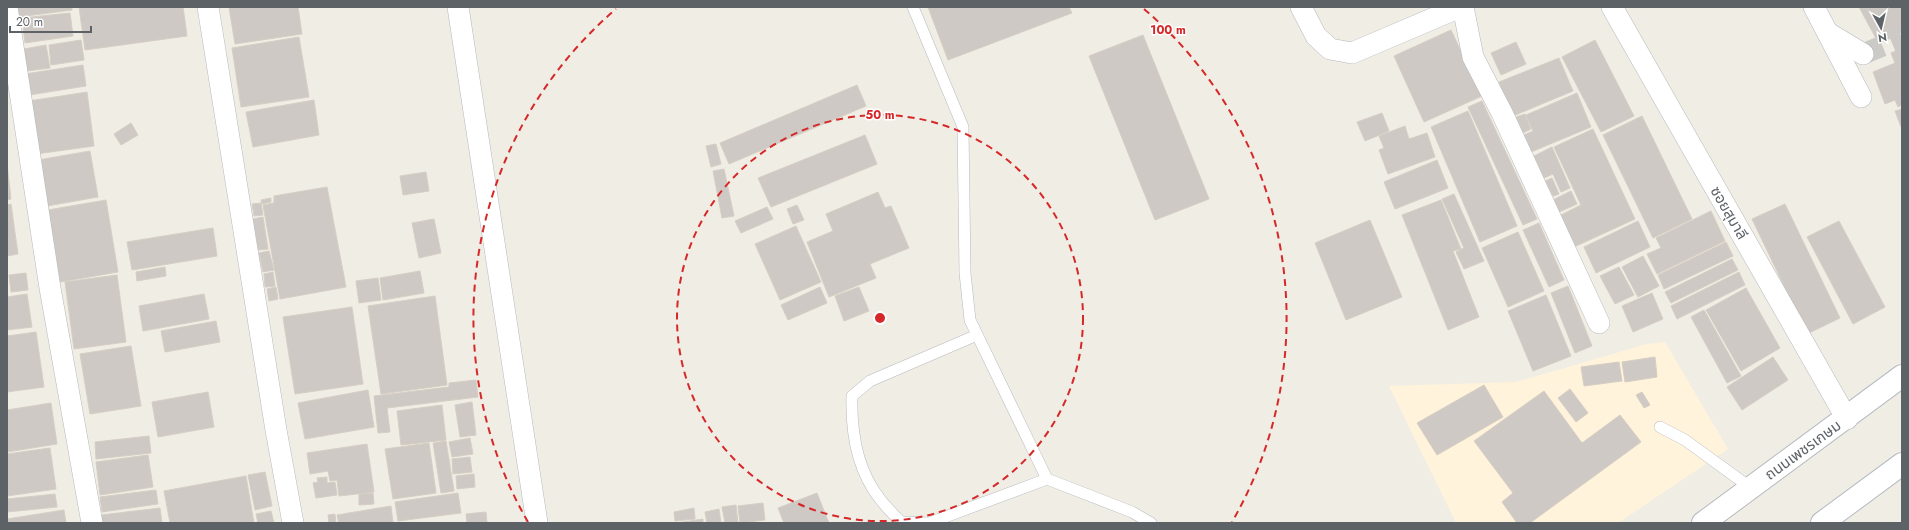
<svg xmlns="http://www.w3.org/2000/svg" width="1909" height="530" viewBox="0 0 1909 530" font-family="Jost,'Noto Sans Thai',sans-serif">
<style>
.commercial{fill:#fff3db}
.building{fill:#cec9c4;stroke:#d6cec3}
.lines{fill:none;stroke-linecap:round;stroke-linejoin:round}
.minor-tunnel{stroke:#cbcac6;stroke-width:21;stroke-dasharray:21 10;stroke-linecap:butt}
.service-casing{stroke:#b6b9bd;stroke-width:12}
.minor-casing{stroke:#b6b9bd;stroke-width:22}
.secondary-casing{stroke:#b6bbc0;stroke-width:24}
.service{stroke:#fff;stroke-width:11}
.minor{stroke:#fff;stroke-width:21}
.secondary{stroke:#fff;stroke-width:22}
.ring{fill:none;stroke:#d62828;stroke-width:2;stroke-dasharray:7 5}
.labels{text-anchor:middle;stroke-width:3;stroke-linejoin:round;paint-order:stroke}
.street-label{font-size:15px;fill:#5d6267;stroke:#fff}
.centre{fill:#d62828;stroke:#fff;stroke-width:2}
.ring-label{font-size:12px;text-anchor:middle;font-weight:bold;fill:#d62828;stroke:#fff;stroke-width:3;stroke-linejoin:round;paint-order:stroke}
</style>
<rect width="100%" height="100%" fill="#f0ede5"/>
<polygon class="commercial" points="1665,342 1728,449 1618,523 1456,523 1389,386 1516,382 1647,344"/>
<g class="building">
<polygon points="17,7 72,7 72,10 18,17"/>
<polygon points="79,7 183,7 187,36 85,50"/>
<polygon points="229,7 298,7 302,34 235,44"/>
<polygon points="928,7 1069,7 1072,13 948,60"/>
<polygon points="1859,7 1902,7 1902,32 1879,44"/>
<polygon points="70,13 73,36 25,43 22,18"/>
<polygon points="1451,30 1482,96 1424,122 1394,56"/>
<polygon points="1143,35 1209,199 1155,220 1089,56"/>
<polygon points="299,37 309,97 241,107 232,48"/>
<polygon points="81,40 84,60 51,65 49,45"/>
<polygon points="1595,40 1634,116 1601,132 1562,57"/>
<polygon points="1902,41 1902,105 1898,107 1895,100 1885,104 1873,72 1895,63 1891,53 1898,50 1896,44"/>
<polygon points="1516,42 1526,64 1501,75 1491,53"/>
<polygon points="46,45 50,68 27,71 24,49"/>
<polygon points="1559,58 1573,91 1513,116 1499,82"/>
<polygon points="83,65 86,86 29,95 25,74"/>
<polygon points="857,85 866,106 729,164 720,143"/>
<polygon points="87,92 94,146 36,154 29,101"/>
<polygon points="1577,93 1591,127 1531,152 1524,135 1533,131 1526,115"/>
<polygon points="314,100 319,135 253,147 246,112"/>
<polygon points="1482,101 1537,219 1523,225 1468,107"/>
<polygon points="1902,109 1902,126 1901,127 1895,111"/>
<polygon points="1468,111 1517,226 1480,242 1431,127"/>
<polygon points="1382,113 1389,131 1365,141 1357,122"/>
<polygon points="1525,114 1531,129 1523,133 1516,117"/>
<polygon points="1642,116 1692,219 1653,238 1603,135"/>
<polygon points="131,123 138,135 121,145 114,134"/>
<polygon points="1405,126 1409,139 1427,133 1435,157 1388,174 1379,150 1384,148 1379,136"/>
<polygon points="1593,129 1635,219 1574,247 1559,216 1581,205 1554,147"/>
<polygon points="865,135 877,164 771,207 758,178"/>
<polygon points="716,144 721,164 711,167 706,146"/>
<polygon points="1552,147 1570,188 1561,192 1553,174 1544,178 1534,156"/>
<polygon points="90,151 98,197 47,206 38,160"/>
<polygon points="1437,160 1448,188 1395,209 1384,182"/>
<polygon points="7,164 11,199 7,200"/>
<polygon points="724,169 734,216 722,218 713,171"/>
<polygon points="426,172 429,191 403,195 400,176"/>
<polygon points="1552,178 1559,194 1553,196 1545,181"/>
<polygon points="327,187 346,287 280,299 263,205 274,203 274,196"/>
<polygon points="1571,191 1577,204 1559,212 1553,200"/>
<polygon points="878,192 885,208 891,206 909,248 870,264 876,278 829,297 807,242 833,231 826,214"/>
<polygon points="1454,194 1484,261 1464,269 1456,252 1464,248 1442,199"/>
<polygon points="271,198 271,202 262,204 261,200"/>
<polygon points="106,200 118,272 60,282 48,210"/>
<polygon points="1441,200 1461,249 1453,251 1479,317 1448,330 1402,215"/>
<polygon points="261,203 263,215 254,216 252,204"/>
<polygon points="11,204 18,254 7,256 7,205"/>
<polygon points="1785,204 1840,318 1807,334 1752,219"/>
<polygon points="797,205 804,220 793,224 787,209"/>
<polygon points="767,207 773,219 741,233 735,221"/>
<polygon points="1711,211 1725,241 1657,274 1647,254 1661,248 1656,238"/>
<polygon points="263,217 268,249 258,250 253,219"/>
<polygon points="434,219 441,253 419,258 412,223"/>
<polygon points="1370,220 1402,297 1346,320 1315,243"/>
<polygon points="1638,221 1650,247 1596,273 1584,247"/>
<polygon points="1839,221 1885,307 1853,324 1807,237"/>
<polygon points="1539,223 1564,280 1549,287 1523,230"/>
<polygon points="796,226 821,282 780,300 755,244"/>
<polygon points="213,228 217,256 132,270 127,242"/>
<polygon points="1518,232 1544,291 1508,307 1482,248"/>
<polygon points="1726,242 1733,256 1664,289 1658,275"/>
<polygon points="269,251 274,270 263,272 259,253"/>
<polygon points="1643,256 1659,286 1638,297 1622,267"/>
<polygon points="1732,259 1738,270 1671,303 1665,292"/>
<polygon points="165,267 166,276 137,281 136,272"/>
<polygon points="1619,267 1634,295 1615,304 1600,276"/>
<polygon points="420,271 424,293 383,300 380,278"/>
<polygon points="273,272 275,286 265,287 264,274"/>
<polygon points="1739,272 1745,285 1677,319 1671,306"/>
<polygon points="26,273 28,290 11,292 9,275"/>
<polygon points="117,275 126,342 74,349 65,282"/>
<polygon points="378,278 381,300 359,303 356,281"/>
<polygon points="1568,286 1592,346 1575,353 1551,293"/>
<polygon points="276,287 278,299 269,301 267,289"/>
<polygon points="820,287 827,303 788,320 781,305"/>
<polygon points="859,287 869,311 844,321 835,296"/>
<polygon points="1746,288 1780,348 1741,371 1706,310"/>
<polygon points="1652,293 1663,319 1633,332 1622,306"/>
<polygon points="27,294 32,327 7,330 7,297"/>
<polygon points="204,294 209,319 143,331 139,306"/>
<polygon points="1546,295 1571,356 1533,371 1508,311"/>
<polygon points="435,296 447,385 381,394 368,306"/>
<polygon points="352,307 363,384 295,394 283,317"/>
<polygon points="1704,310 1741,376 1727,383 1691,317"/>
<polygon points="216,321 220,342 165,352 161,331"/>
<polygon points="36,332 44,387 7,392 7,336"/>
<polygon points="131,346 141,406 90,414 80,354"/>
<polygon points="1655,357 1657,377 1625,382 1622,362"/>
<polygon points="1773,357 1788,380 1742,410 1727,387"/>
<polygon points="1619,362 1622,381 1584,386 1581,367"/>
<polygon points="476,380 478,397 387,408 390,432 378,433 374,396 449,387 449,383"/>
<polygon points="1484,385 1503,417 1437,455 1417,423"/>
<polygon points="1570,389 1588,413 1576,422 1558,398"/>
<polygon points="368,390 374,427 305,439 298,403"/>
<polygon points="1544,391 1582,443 1620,415 1641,442 1530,523 1517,523 1502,502 1513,493 1474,441"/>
<polygon points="208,392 214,427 158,437 152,402"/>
<polygon points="1642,392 1650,405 1644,408 1636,395"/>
<polygon points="472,402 476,435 460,437 455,405"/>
<polygon points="51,403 57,444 7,452 7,410"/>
<polygon points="442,405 446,440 401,445 397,411"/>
<polygon points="149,436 151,453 96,459 95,442"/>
<polygon points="470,438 473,454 452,457 449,442"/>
<polygon points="446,441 454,491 441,493 433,443"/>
<polygon points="429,443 436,493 393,499 385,449"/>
<polygon points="367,444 374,492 339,496 337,480 330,481 328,471 310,474 307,453"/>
<polygon points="50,448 56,489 7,496 7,454"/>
<polygon points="148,455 153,487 100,495 96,462"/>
<polygon points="470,457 472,472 453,474 452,459"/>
<polygon points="265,472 272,506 255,510 248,475"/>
<polygon points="474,474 475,487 457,489 456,476"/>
<polygon points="246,476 254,523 170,523 164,491"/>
<polygon points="327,477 327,483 335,482 337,495 316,498 313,483 318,482 317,478"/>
<polygon points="156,490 158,504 102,512 100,497"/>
<polygon points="373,493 374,504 359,505 359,494"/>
<polygon points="458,493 461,513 398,521 395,502"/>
<polygon points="817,493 829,523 784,523 778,508"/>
<polygon points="55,494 57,507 7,512 7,499"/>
<polygon points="763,503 765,520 740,523 738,506"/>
<polygon points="736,505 738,523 725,523 722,507"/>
<polygon points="391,506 393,523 339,523 337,515"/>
<polygon points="160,508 162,523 102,523 101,515"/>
<polygon points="694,508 695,519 675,521 674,512"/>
<polygon points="719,509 721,523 707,523 705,512"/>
<polygon points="64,510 66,523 8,523 7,519"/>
<polygon points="271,511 274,523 258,523 256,514"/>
<polygon points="486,512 487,523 467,523 466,514"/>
<polygon points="335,514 336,523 329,523 328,515"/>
<polygon points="703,519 703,523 677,523"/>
</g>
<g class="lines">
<polyline class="minor-tunnel" points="1863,54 1902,38"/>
<defs>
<g id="service">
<polyline points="913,7 963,127 965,273 970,320 1047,479 1132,512 1151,523"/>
<path d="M977,335L870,381L852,396C851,432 857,470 880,499C886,507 894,515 901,522L929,523L1047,479"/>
<polyline points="1660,427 1685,440 1751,488"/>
</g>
<g id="minor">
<polyline points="7,7 50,288 92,523"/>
<polyline points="208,7 276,430 293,523"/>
<polyline points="458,7 537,523"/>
<polyline points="1301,7 1316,36 1330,49 1352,53 1460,7"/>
<polyline points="1463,7 1473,57 1502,113 1599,323"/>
<polyline points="1612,7 1847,419"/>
<polyline points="1814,7 1861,97"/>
<polyline points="1828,33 1863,54"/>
</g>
<g id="secondary">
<polyline points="1703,523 1902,376"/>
<polyline points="1822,523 1902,464"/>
</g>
</defs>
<use href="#service" class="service-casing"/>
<use href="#minor" class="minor-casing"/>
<use href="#secondary" class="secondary-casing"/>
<use href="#service" class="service"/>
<use href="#minor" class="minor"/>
<use href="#secondary" class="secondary"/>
</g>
<g class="ring">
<circle cx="880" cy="318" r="203"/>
<path d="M528 522A407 407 0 0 1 616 9M1144 9A407 407 0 0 1 1232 522"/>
</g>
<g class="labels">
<g class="street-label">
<text transform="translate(1729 213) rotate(60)" y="5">ซอยสุมาลี</text>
<text transform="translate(1803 450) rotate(-36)" y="5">ถนนเพชรเกษม</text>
</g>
</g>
<circle cx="880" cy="318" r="6" class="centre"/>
<g class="ring-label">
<text x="1168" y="34">100 m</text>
<text x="880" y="119">50 m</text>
</g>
<rect width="1909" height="530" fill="none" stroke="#5d6267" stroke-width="16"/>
<g transform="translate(1881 28) rotate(172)" stroke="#ffffff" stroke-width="3" paint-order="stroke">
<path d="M0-3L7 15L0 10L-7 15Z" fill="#5d6267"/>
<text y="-6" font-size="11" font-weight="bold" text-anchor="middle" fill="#5d6267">N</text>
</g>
<path d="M10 26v6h81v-6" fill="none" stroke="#5d6267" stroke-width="2"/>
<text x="16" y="26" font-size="12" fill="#5d6267" stroke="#ffffff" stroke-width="3" paint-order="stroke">20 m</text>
</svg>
